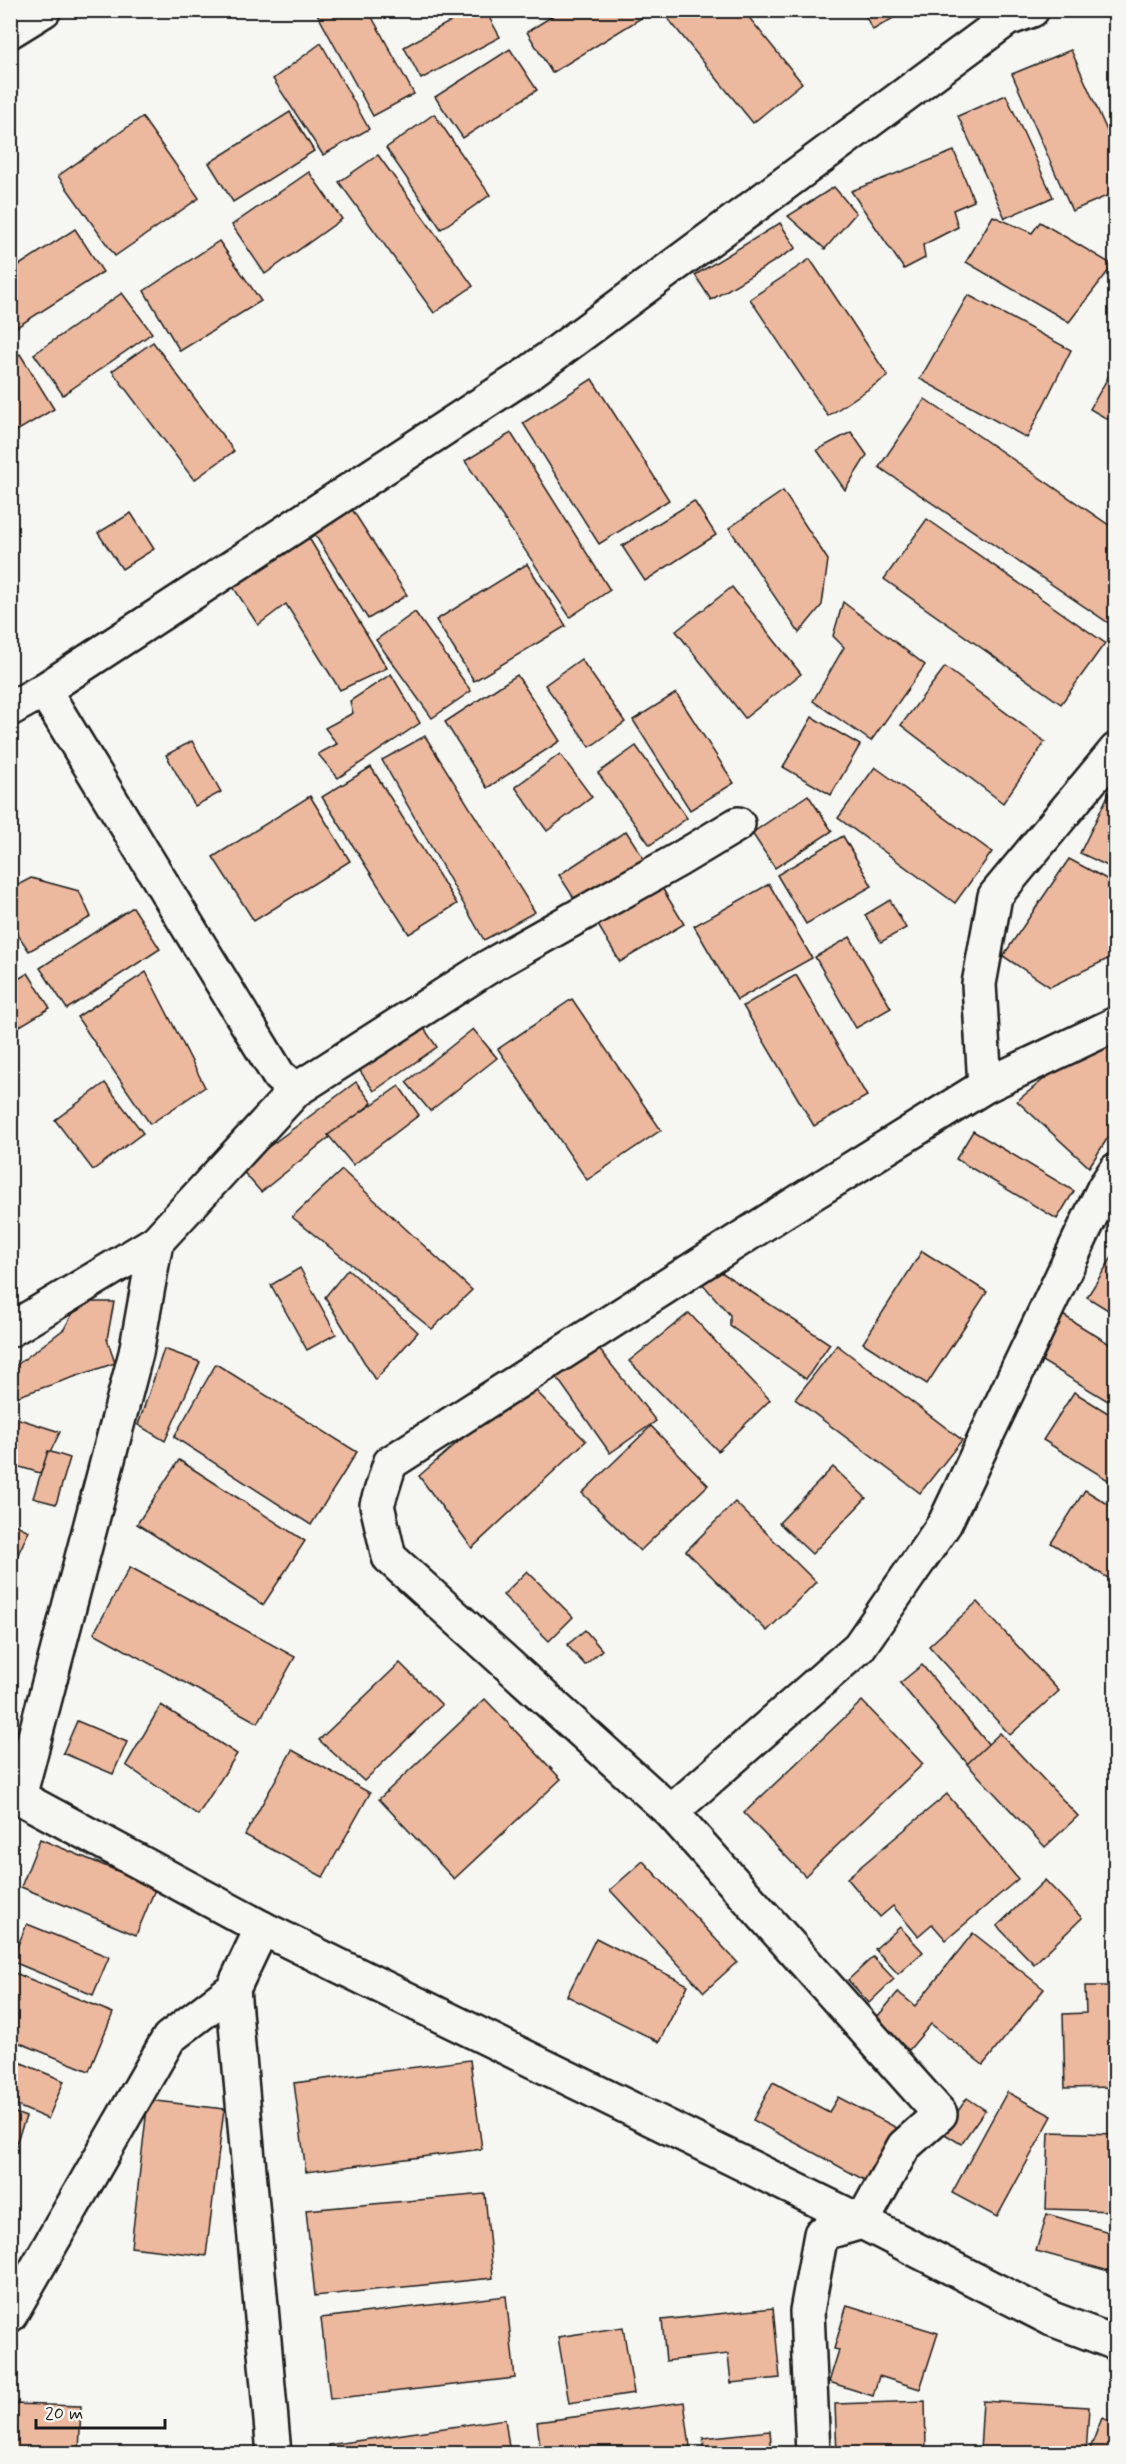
<svg xmlns="http://www.w3.org/2000/svg" width="1126" height="2464" viewBox="0 0 1126 2464" font-family="Mynerve,sans-serif">
<style>
.building{fill:#ecb89e;stroke:#1c1c1c;stroke-width:1.5}
.lines{fill:none;stroke-linecap:round;stroke-linejoin:round}
.minor-casing{stroke:#1c1c1c;stroke-width:38}
.minor{stroke:#f6f6f2;stroke-width:33}
</style>
<rect width="100%" height="100%" fill="#f6f6f2"/>
<filter id="ink" filterUnits="userSpaceOnUse"><feTurbulence type="fractalNoise" baseFrequency=".0167" numOctaves="2"/><feDisplacementMap in="SourceGraphic" scale="12" xChannelSelector="R" yChannelSelector="G"/><feConvolveMatrix kernelMatrix="1 2 1 2 8 2 1 2 1" color-interpolation-filters="sRGB"/></filter>
<g filter="url(#ink)">
<g class="building">
<polygon points="315,10 368,10 414,94 373,116"/>
<polygon points="471,10 485,10 500,37 421,79 404,47"/>
<polygon points="562,10 650,10 651,12 552,73 527,32"/>
<polygon points="661,10 743,10 802,83 753,123"/>
<polygon points="862,10 907,10 873,30"/>
<polygon points="321,43 369,129 323,155 273,79"/>
<polygon points="510,49 537,90 463,138 435,97"/>
<polygon points="1071,50 1116,151 1116,192 1072,211 1012,74"/>
<polygon points="1006,95 1053,197 1005,218 958,116"/>
<polygon points="290,112 314,151 233,202 209,163"/>
<polygon points="434,114 490,195 441,229 386,148"/>
<polygon points="142,117 199,198 115,256 58,176"/>
<polygon points="954,151 974,201 953,210 958,227 923,245 925,258 904,269 851,191"/>
<polygon points="378,155 473,286 434,313 339,182"/>
<polygon points="309,172 342,219 265,274 232,225"/>
<polygon points="834,187 856,213 825,249 788,216"/>
<polygon points="993,216 1032,233 1040,222 1113,265 1069,322 966,262"/>
<polygon points="780,223 796,248 711,300 695,275"/>
<polygon points="75,229 103,272 17,327 10,316 10,271"/>
<polygon points="219,241 261,301 180,351 144,291"/>
<polygon points="810,259 888,376 828,416 750,299"/>
<polygon points="122,293 152,333 63,395 34,354"/>
<polygon points="968,295 1071,350 1027,438 920,379"/>
<polygon points="153,342 234,451 194,480 112,371"/>
<polygon points="20,354 54,409 10,435 10,359"/>
<polygon points="1110,374 1116,377 1116,424 1090,409"/>
<polygon points="592,379 669,500 599,544 523,423"/>
<polygon points="925,399 1116,530 1116,628 879,467"/>
<polygon points="851,432 867,455 845,490 817,450"/>
<polygon points="511,433 610,590 570,617 465,461"/>
<polygon points="783,491 828,560 822,605 799,633 729,528"/>
<polygon points="694,501 716,535 645,581 622,546"/>
<polygon points="348,503 407,595 368,619 310,527"/>
<polygon points="131,513 154,549 122,569 98,533"/>
<polygon points="927,519 1105,643 1061,704 884,579"/>
<polygon points="306,533 387,668 340,690 286,604 258,625 228,579"/>
<polygon points="527,564 566,626 474,681 436,620"/>
<polygon points="732,587 801,674 745,718 676,631"/>
<polygon points="843,602 925,665 871,741 813,701 844,647 833,636"/>
<polygon points="415,612 471,691 432,718 376,640"/>
<polygon points="581,659 625,722 590,747 545,685"/>
<polygon points="945,667 1045,742 1003,803 901,725"/>
<polygon points="391,674 420,723 338,778 318,754 337,744 325,728 353,713 350,701"/>
<polygon points="517,675 560,741 487,788 445,722"/>
<polygon points="676,693 734,783 690,810 633,720"/>
<polygon points="812,717 860,745 831,795 783,767"/>
<polygon points="425,736 535,912 484,940 382,760"/>
<polygon points="192,741 221,792 195,806 166,755"/>
<polygon points="636,746 687,818 650,845 598,773"/>
<polygon points="560,754 592,797 547,831 515,787"/>
<polygon points="371,767 457,904 409,934 322,797"/>
<polygon points="875,767 992,852 955,903 838,818"/>
<polygon points="1116,779 1116,870 1080,853"/>
<polygon points="808,795 832,831 775,868 752,833"/>
<polygon points="310,796 350,861 254,921 213,857"/>
<polygon points="626,831 646,862 579,906 559,875"/>
<polygon points="843,836 872,886 806,924 777,875"/>
<polygon points="1069,859 1116,884 1116,955 1050,987 1003,956"/>
<polygon points="31,878 79,891 91,917 29,951 10,923 10,889"/>
<polygon points="659,883 684,924 620,962 595,920"/>
<polygon points="769,884 812,958 737,1000 694,926"/>
<polygon points="890,900 906,928 881,942 865,915"/>
<polygon points="133,907 160,949 67,1009 40,968"/>
<polygon points="850,937 891,1008 856,1028 815,957"/>
<polygon points="146,972 205,1087 150,1124 77,1017"/>
<polygon points="28,973 50,1008 10,1032 10,984"/>
<polygon points="796,975 867,1096 814,1126 743,1006"/>
<polygon points="572,999 661,1130 587,1180 498,1049"/>
<polygon points="416,1017 437,1047 374,1091 353,1061"/>
<polygon points="473,1029 497,1058 430,1111 406,1082"/>
<polygon points="1101,1033 1116,1042 1116,1125 1089,1167 1017,1101"/>
<polygon points="356,1082 372,1103 261,1192 240,1168"/>
<polygon points="105,1083 143,1133 93,1170 55,1120"/>
<polygon points="399,1086 419,1115 353,1165 328,1135"/>
<polygon points="973,1131 1074,1191 1057,1219 956,1159"/>
<polygon points="342,1170 472,1290 432,1329 292,1217"/>
<polygon points="922,1251 987,1292 927,1384 863,1343"/>
<polygon points="1116,1251 1116,1315 1087,1297"/>
<polygon points="709,1264 830,1344 806,1379 730,1326 730,1315 699,1280"/>
<polygon points="300,1268 336,1334 307,1350 271,1285"/>
<polygon points="348,1269 418,1332 375,1380 325,1297"/>
<polygon points="79,1302 114,1302 107,1339 115,1363 10,1399 10,1370 64,1329"/>
<polygon points="1058,1312 1116,1348 1116,1406 1032,1355"/>
<polygon points="689,1313 770,1400 718,1451 629,1361"/>
<polygon points="595,1344 656,1421 610,1453 553,1372"/>
<polygon points="837,1345 962,1440 920,1493 795,1399"/>
<polygon points="164,1349 200,1362 165,1441 138,1425"/>
<polygon points="216,1364 357,1452 311,1525 174,1437"/>
<polygon points="527,1382 586,1441 472,1548 419,1476"/>
<polygon points="1074,1392 1116,1418 1116,1485 1043,1440"/>
<polygon points="10,1416 60,1432 40,1473 10,1464"/>
<polygon points="651,1426 708,1485 640,1551 582,1493"/>
<polygon points="48,1451 70,1458 56,1504 33,1498"/>
<polygon points="179,1460 305,1541 263,1605 137,1524"/>
<polygon points="833,1467 866,1498 812,1554 779,1523"/>
<polygon points="1085,1490 1116,1509 1116,1583 1051,1543"/>
<polygon points="735,1502 816,1582 767,1631 686,1551"/>
<polygon points="10,1522 29,1531 10,1571"/>
<polygon points="130,1567 295,1657 258,1723 94,1633"/>
<polygon points="527,1571 573,1617 549,1641 503,1595"/>
<polygon points="977,1602 1059,1691 1010,1735 929,1646"/>
<polygon points="585,1630 602,1650 585,1665 567,1645"/>
<polygon points="400,1663 442,1705 364,1781 319,1740"/>
<polygon points="922,1665 994,1751 972,1769 900,1683"/>
<polygon points="485,1699 561,1779 454,1879 379,1799"/>
<polygon points="862,1701 923,1764 805,1876 744,1813"/>
<polygon points="161,1705 237,1754 198,1815 126,1765"/>
<polygon points="77,1721 127,1742 113,1774 63,1753"/>
<polygon points="1000,1733 1078,1816 1045,1847 967,1764"/>
<polygon points="292,1750 370,1793 323,1877 245,1835"/>
<polygon points="947,1794 1018,1879 946,1940 932,1924 918,1936 893,1906 880,1917 847,1878"/>
<polygon points="40,1839 156,1887 136,1935 21,1887"/>
<polygon points="643,1861 737,1962 704,1992 610,1890"/>
<polygon points="1045,1880 1082,1918 1034,1964 997,1926"/>
<polygon points="27,1924 109,1957 93,1995 11,1961"/>
<polygon points="900,1927 923,1952 898,1974 875,1949"/>
<polygon points="973,1933 1044,1989 983,2065 931,2024 909,2050 873,2022 898,1992 915,2006"/>
<polygon points="596,1938 688,1985 659,2042 567,1996"/>
<polygon points="873,1957 894,1979 869,2003 848,1980"/>
<polygon points="10,1971 113,2013 89,2071 10,2039"/>
<polygon points="1085,1986 1116,1986 1116,2087 1065,2088 1063,2014 1086,2013"/>
<polygon points="10,2058 64,2081 48,2119 10,2103"/>
<polygon points="470,2060 482,2149 306,2172 294,2083"/>
<polygon points="773,2082 829,2112 838,2097 897,2128 868,2182 753,2120"/>
<polygon points="1007,2092 1052,2116 997,2217 952,2193"/>
<polygon points="967,2098 985,2110 961,2144 943,2133"/>
<polygon points="148,2100 224,2109 206,2256 131,2247"/>
<polygon points="10,2111 26,2117 13,2151 10,2150"/>
<polygon points="1049,2132 1116,2134 1116,2211 1046,2209"/>
<polygon points="485,2194 493,2278 315,2296 306,2210"/>
<polygon points="1047,2214 1116,2234 1116,2273 1036,2251"/>
<polygon points="506,2296 515,2378 330,2399 321,2318"/>
<polygon points="847,2305 938,2333 920,2389 879,2376 873,2396 829,2382 839,2350 834,2349"/>
<polygon points="773,2308 780,2378 731,2383 728,2354 666,2361 662,2320"/>
<polygon points="623,2327 634,2393 569,2403 558,2337"/>
<polygon points="925,2401 926,2451 837,2454 835,2404"/>
<polygon points="983,2401 1089,2407 1086,2454 980,2450"/>
<polygon points="684,2402 691,2454 541,2454 537,2422"/>
<polygon points="13,2404 81,2406 79,2454 11,2454"/>
<polygon points="1102,2418 1116,2424 1116,2454 1088,2454"/>
<polygon points="505,2419 510,2454 330,2454 329,2445"/>
<polygon points="770,2431 772,2454 705,2454 703,2438"/>
</g>
<g class="lines">
<defs>
<g id="minor">
<polyline points="10,31 44,10"/>
<polyline points="10,709 44,690 529,373 1007,19 1032,10"/>
<polyline points="985,1086 979,984 995,896 1116,750"/>
<polyline points="296,1090 488,967 678,860 738,824"/>
<polyline points="10,1330 156,1242"/>
<polyline points="10,1795 19,1797 262,1928 862,2222 1052,2319 1116,2343"/>
<polyline points="19,1797 136,1353 156,1242 296,1090 279,1076 44,690"/>
<polyline points="671,1812 389,1557 377,1505 390,1463 784,1211 985,1086 1116,1024"/>
<polyline points="233,1989 274,2454"/>
<polyline points="10,2315 169,2038 233,1989 262,1928"/>
<polyline points="813,2454 807,2311 821,2234 862,2222 904,2146 940,2114 671,1812 859,1647 945,1523 1104,1188 1116,1170"/>
</g>
</defs>
<use href="#minor" class="minor-casing"/>
<use href="#minor" class="minor"/>
</g>
</g>
<rect width="1126" height="2464" fill="none" stroke="#f6f6f2" stroke-width="36"/>
<rect x="18" y="18" width="1090" height="2428" fill="none" stroke="#1c1c1c" stroke-width="2" filter="url(#ink)"/>
<path d="M36 2419v9h129v-9" fill="none" stroke="#1c1c1c" stroke-width="3"/>
<text x="45" y="2419" font-size="18" fill="#1c1c1c" stroke="#f6f6f2" stroke-width="4.5" paint-order="stroke">20 m</text>
</svg>
